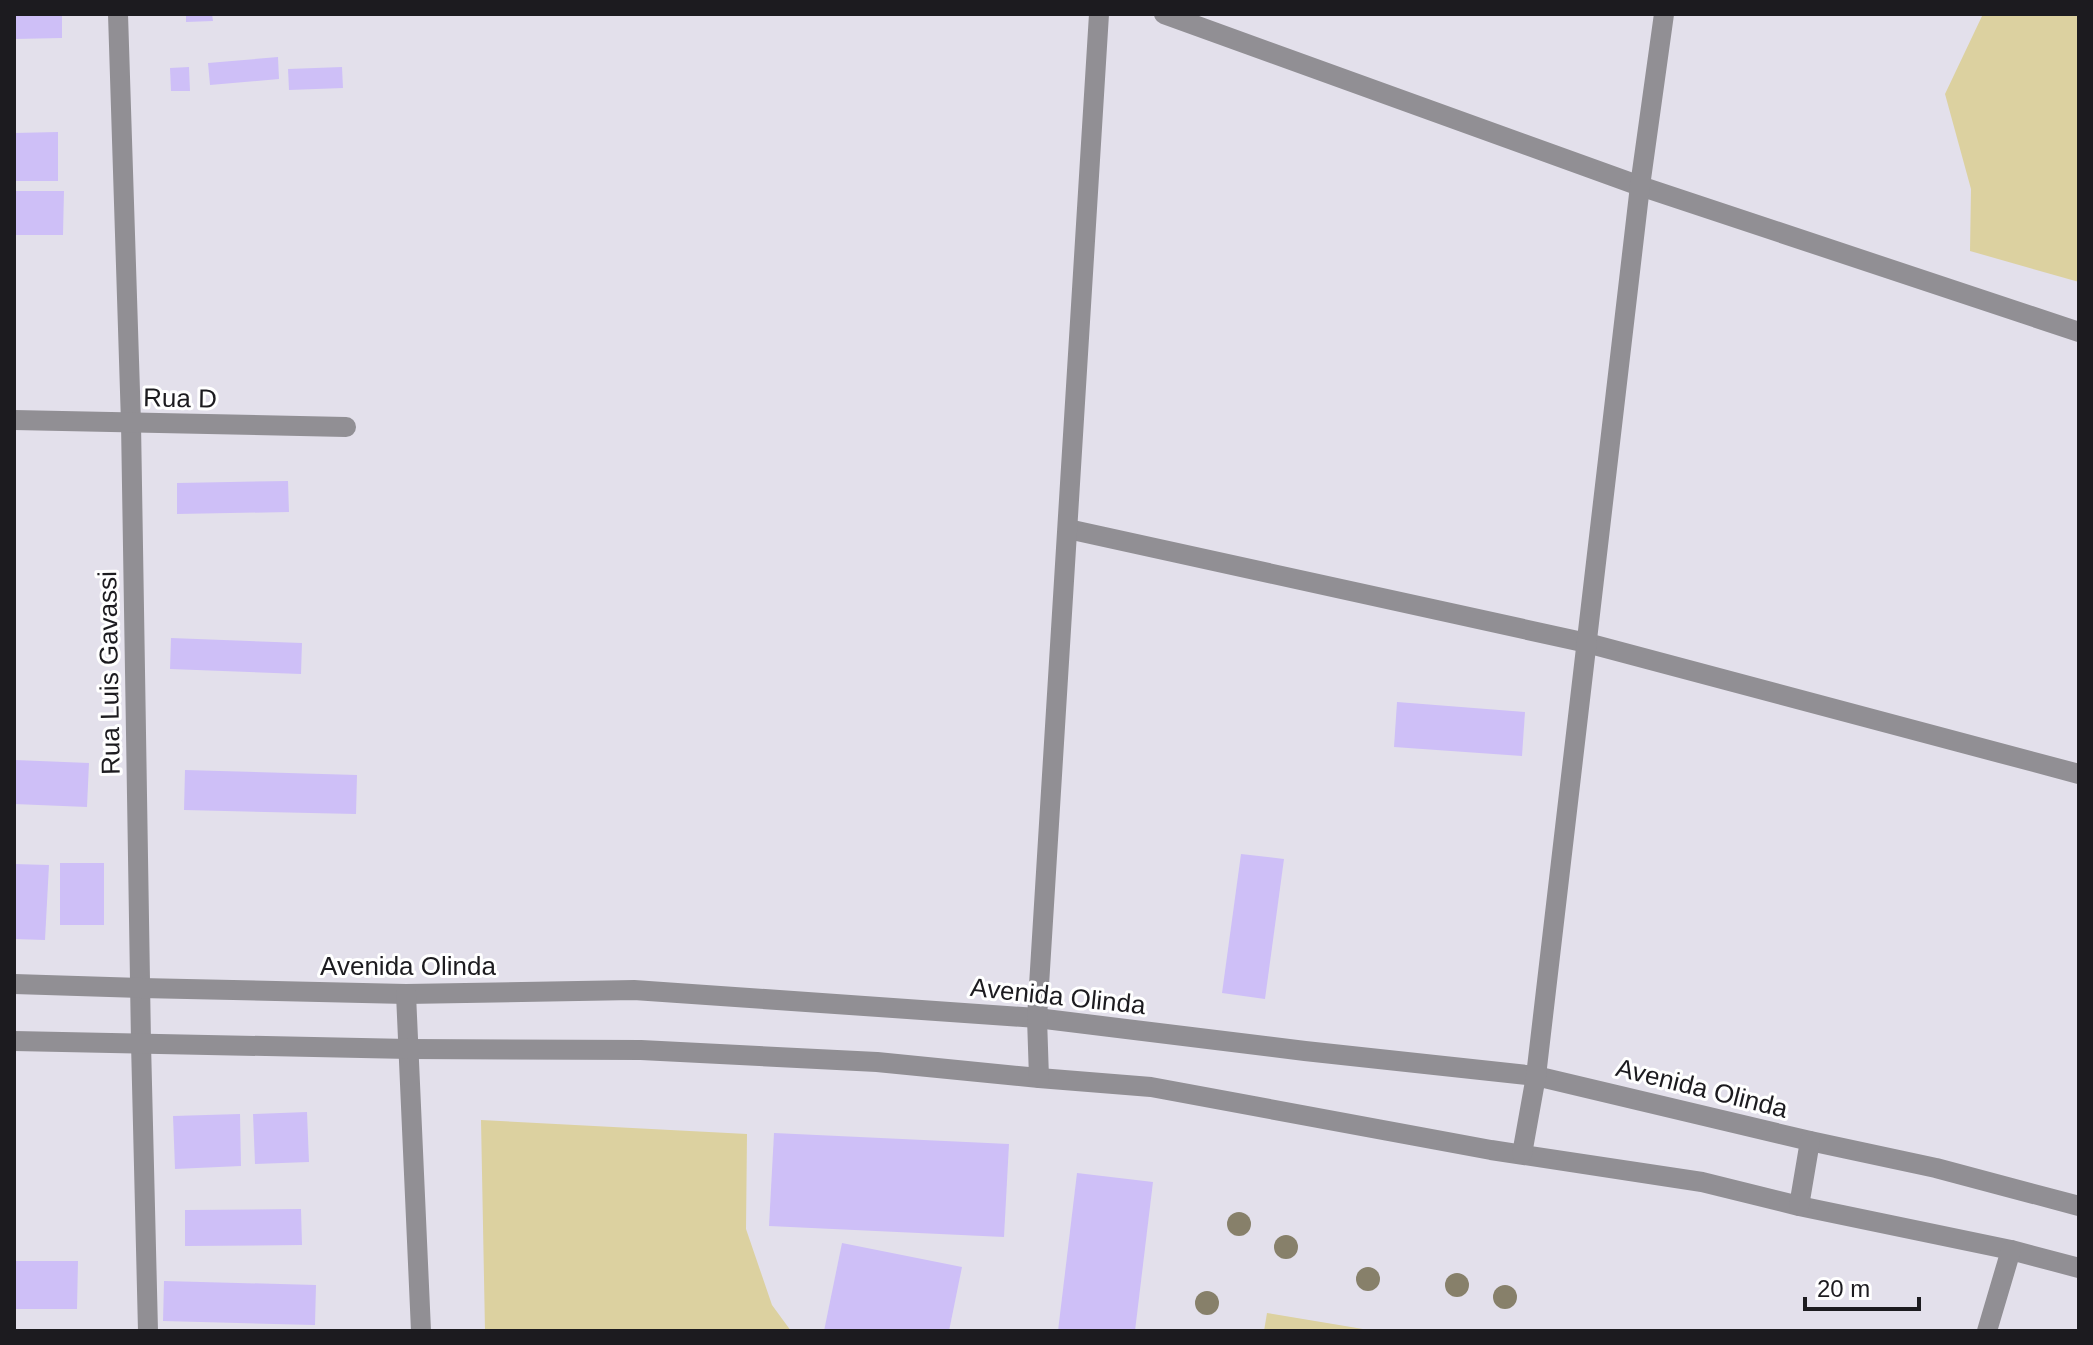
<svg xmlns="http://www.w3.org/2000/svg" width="2093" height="1345" viewBox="0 0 2093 1345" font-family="Arial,sans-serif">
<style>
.green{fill:#dcd1a0}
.building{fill:#cebff7}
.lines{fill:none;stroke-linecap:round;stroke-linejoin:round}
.minor{stroke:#918f94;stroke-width:20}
.tree{fill:#87806a}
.labels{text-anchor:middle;stroke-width:6;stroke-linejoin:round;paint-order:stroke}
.street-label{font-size:26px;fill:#1c1b1f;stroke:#fff}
</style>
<rect width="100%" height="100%" fill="#e3e0eb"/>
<g class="green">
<polygon points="1983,14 2079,14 2079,282 1970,251 1971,189 1945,94"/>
<polygon points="481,1120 747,1134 746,1229 772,1305 791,1331 485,1331"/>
<polygon points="1267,1313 1375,1331 1264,1331"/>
</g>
<g class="building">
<polygon points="14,14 62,14 62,38 14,39"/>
<polygon points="186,14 212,14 213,21 186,22"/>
<polygon points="278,57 279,79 210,85 208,63"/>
<polygon points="189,67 190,91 171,91 170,68"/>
<polygon points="342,67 343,88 289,90 288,69"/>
<polygon points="58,132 58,181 14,181 14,133"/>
<polygon points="14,191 64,191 63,235 14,235"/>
<polygon points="288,481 289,512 177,514 177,483"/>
<polygon points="171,638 302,643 301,674 170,669"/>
<polygon points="1397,702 1525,712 1522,756 1394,747"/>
<polygon points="15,760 89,763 87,807 14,804"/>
<polygon points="185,770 357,775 356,814 184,810"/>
<polygon points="1241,854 1284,859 1265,999 1222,993"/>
<rect x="60" y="863" width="44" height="62"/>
<polygon points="14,864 49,865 45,940 14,939"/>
<polygon points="307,1112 309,1162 255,1164 253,1114"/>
<polygon points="240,1114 241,1166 175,1169 173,1116"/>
<polygon points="774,1133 1009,1144 1004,1237 769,1226"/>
<polygon points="1077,1173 1153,1182 1135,1331 1058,1331"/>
<polygon points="301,1209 302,1245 185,1246 185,1210"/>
<polygon points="842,1243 962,1267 949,1331 824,1331"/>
<polygon points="14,1261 78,1261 77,1309 14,1309"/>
<polygon points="164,1281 316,1285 315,1325 163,1321"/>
</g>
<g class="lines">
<g class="minor">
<polyline points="118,14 131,423 141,1043 148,1331"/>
<polyline points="1164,14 1640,186 2079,332"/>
<polyline points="14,420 346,427"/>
<polyline points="1068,529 1587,643 2079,774"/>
<polyline points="14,984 141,988 406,994 634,990 1037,1018 1305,1051 1536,1076 1810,1141 1936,1168 2079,1206"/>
<polyline points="406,994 421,1331"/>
<polyline points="14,1041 409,1049 641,1050 877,1062 1039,1078 1151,1087 1491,1150 1702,1182 1799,1206 2011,1250 2079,1268"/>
<polyline points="1039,1078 1037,1018 1099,14"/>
<polyline points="1522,1154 1536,1076 1640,186 1664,14"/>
<polyline points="1799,1206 1810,1141"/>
<polyline points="1987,1331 2011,1250"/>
</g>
</g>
<g class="tree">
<circle cx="1239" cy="1224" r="12"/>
<circle cx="1286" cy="1247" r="12"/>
<circle cx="1368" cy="1279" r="12"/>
<circle cx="1457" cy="1285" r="12"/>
<circle cx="1505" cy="1297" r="12"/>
<circle cx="1207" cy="1303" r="12"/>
</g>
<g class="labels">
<g class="street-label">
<text transform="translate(180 398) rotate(1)" y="9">Rua D</text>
<text transform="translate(109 673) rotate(-91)" y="9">Rua Luis Gavassi</text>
<text x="408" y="975">Avenida Olinda</text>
<text transform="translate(1058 996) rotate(6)" y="9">Avenida Olinda</text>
<text transform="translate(1702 1088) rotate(14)" y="9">Avenida Olinda</text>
</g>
</g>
<rect width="2093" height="1345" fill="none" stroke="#1c1b1f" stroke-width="32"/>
<path d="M1805 1297v12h114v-12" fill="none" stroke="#1c1b1f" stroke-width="4"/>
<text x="1817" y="1297" font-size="24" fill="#1c1b1f" stroke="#ffffff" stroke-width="6" paint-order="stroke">20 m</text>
</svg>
